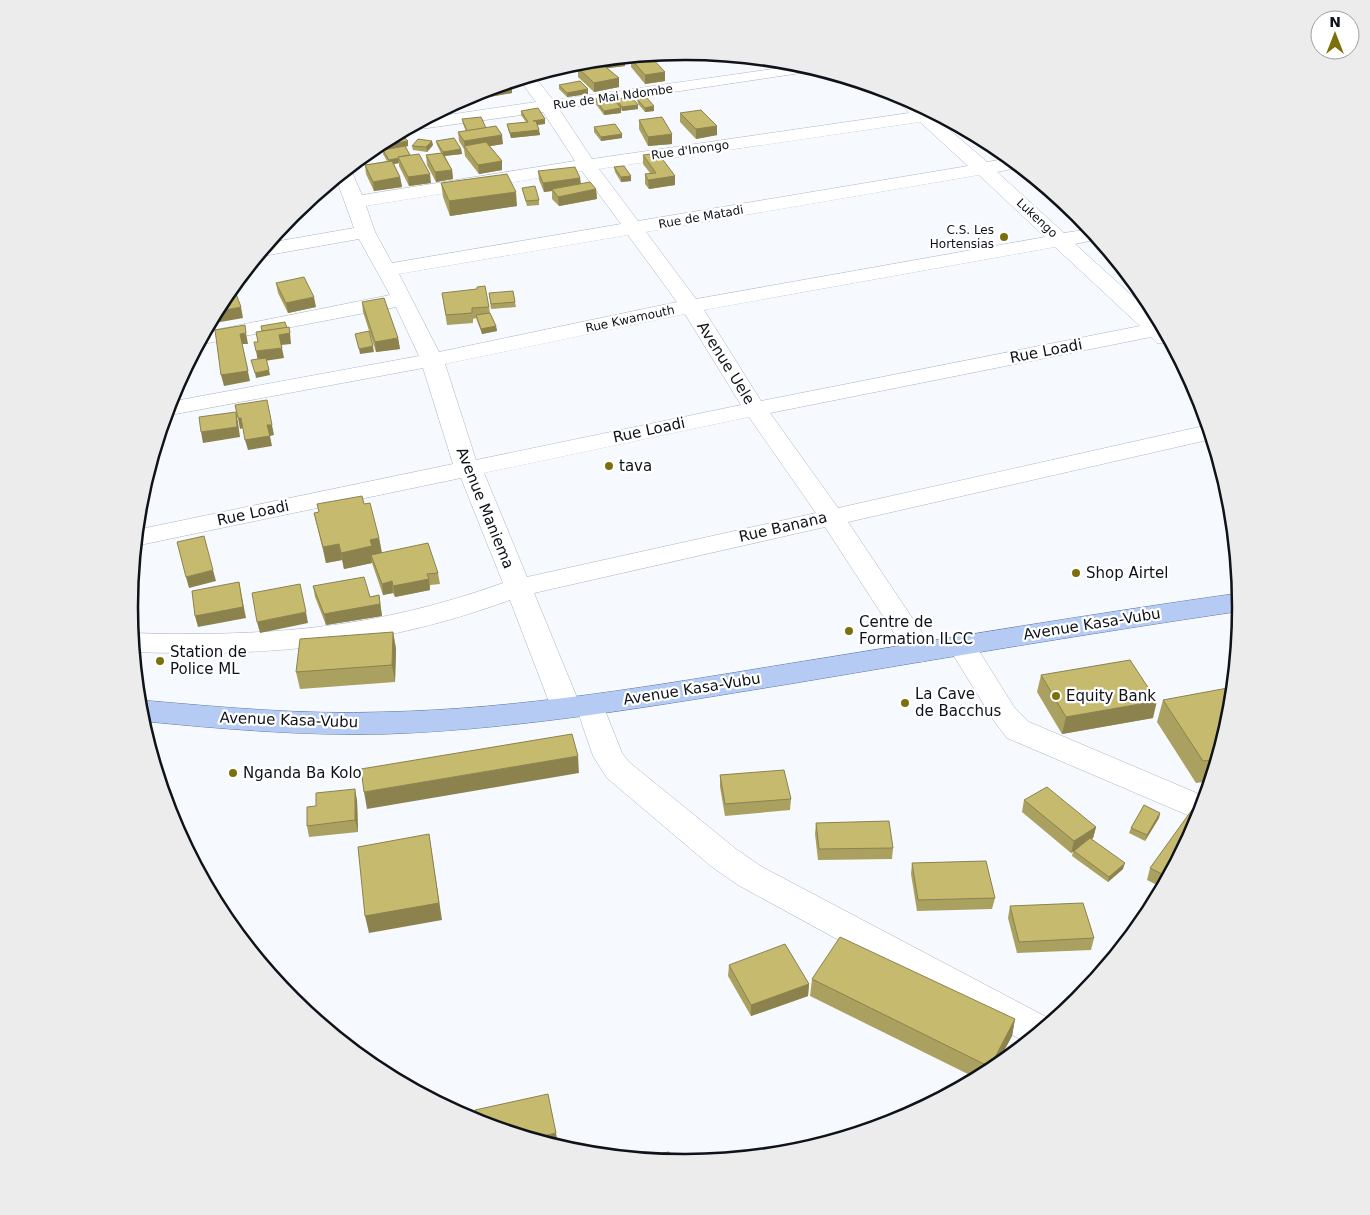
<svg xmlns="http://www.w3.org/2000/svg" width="1370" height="1215" viewBox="0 0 1370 1215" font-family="'DejaVu Sans',sans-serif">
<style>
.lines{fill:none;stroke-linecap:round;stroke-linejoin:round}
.minor-casing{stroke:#a9b4c8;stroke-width:1}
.major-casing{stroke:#5b74a2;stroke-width:1}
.minor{fill:#fff;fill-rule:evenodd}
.major{fill:#b6cbf4;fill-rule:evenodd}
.wall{fill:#aaa05f}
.shaded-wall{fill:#8b824e}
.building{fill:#c6ba6f;stroke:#8b824e}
.poi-dot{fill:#7c6f0c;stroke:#fff;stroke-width:2}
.labels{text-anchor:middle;stroke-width:4.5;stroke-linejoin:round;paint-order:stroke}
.far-street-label{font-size:12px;fill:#0e1219;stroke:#fff}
.far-poi-label{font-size:12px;fill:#0e1219;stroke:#fff;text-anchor:end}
.street-label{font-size:15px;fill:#0e1219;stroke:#fff}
.poi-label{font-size:15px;fill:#0e1219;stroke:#fff;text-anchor:start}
.rim{fill:none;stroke:#0e1219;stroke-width:2.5}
</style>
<rect width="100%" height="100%" fill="#f6f9fd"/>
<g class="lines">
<defs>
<g id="minor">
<path d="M802,65L821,70L559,109L592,159L909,113L890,94L892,92L898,94L942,117L937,119L987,162L1010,158L1021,167L997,172L1064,233L1090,229L1099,239L1075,244L1160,321L1171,343H1157L1151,337L770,413L838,508L1208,425L1212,439L848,522L935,652L931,659L921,662L911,659L825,527L534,593L578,700L590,695L600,698L622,753L629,762L736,849L762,867L1054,1021L1027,1043L738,885L712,867L607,778L593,756L578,712L566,717L556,714L551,707L510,600C381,647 268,657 133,652L132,633C267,637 375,629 503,583L461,478L135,546L136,530L453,464L423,368L165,416L169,402L419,356L396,307L198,345L205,332L390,295L359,239L263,256L258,255L268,243L354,228L336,178L350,168L362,195L575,161L543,112L413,130L407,129L427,118L536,102L519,79L533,75L553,100ZM920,122L968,166L638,221L599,169ZM582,171L621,224L392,263L375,232L366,206ZM979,175L1045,237L696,299L646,232ZM628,235L677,302L439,352L399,274ZM1055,247L1140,326L761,401L704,310ZM685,314L741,405L476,460L445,364ZM749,417L816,513L527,577L484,473Z"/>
<polygon points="961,635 971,638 1014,707 1029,722 1206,797 1199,820 1007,738 994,721 947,645 951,638"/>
</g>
<path id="major" d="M1240,593L1241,611C1092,633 943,658 795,683C659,705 524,729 386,734C304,736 222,729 141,721L139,700C220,707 302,715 384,712C522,709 658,685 793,663C942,639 1091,614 1240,593Z"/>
</defs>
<use href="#minor" class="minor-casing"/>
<use href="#major" class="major-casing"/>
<use href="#minor" class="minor"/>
<use href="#major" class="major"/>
</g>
<g class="wall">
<polygon points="625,57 625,66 607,68 619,78 619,87 594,92 578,77 578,68 584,67 581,64 581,61"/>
<polygon points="631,59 665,72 665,81 645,84 631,67"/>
<polygon points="507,83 512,93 484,98 479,93 479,92"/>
<polygon points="559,85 588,89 588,94 567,97 559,89"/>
<polygon points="595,99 616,103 616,99 638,105 638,109 622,111 621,109 621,113 604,115 595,103"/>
<polygon points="637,99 654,111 645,112 638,104"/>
<polygon points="521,111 545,124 537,125 540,135 511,138 508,129 507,124 526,122 521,115"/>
<polygon points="680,113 717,126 717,135 696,139 680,122"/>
<polygon points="462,119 486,128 503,144 490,146 502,161 502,170 479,174 465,156 464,149 459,141 458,132 466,131 463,124"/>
<polygon points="639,120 672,144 648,146 639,129"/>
<polygon points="594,127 622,138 601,141 594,132"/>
<polygon points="403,136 408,146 405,147 410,155 431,183 409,186 399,166 399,163 394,164 400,177 402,187 374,191 366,174 365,165 387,161 383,154 383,151 376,152 373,148 376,145"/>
<polygon points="436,141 461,149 462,154 445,156 452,170 453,179 436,182 427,165 426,155 441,153 437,145"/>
<polygon points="433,145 427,152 413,150 412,146"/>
<polygon points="643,155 675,176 675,185 649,189 645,184 645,174 650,173 643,164"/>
<polygon points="614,167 631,176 631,181 621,182 615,172"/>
<polygon points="538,171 580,178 581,184 596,189 597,199 559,206 552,199 552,191 544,192 539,180"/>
<polygon points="441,183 517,206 450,216 443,197"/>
<polygon points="522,188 539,200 539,205 527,206 523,192"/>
<polygon points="276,283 316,307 288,313 278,293"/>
<polygon points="442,293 489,307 490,313 496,326 497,331 482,334 476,318 473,319 473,323 447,325"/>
<polygon points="489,293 515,302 516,307 491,309"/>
<polygon points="362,302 398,338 400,349 376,352 363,312"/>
<polygon points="317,504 364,504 379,538 382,553 438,573 440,584 430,585 430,590 395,597 393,593 383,595 372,563 344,569 342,560 326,563 314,513 319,512"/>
<polygon points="313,586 370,597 379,595 382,616 326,625 315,597"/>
<polygon points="393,632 396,649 395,682 300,689 296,672"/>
<polygon points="1041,675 1153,718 1062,734 1037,692"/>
<polygon points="1163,700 1230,716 1211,781 1196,783 1157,722"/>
<polygon points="720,775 791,799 790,810 725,816 720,787"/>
<polygon points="357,800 358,832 309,837 307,826"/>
<polygon points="1024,800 1096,827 1093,838 1091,839 1123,869 1108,882 1072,856 1073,851 1071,853 1022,812"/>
<polygon points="1160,813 1159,818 1145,841 1129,833 1131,828"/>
<polygon points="1199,821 1163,888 1147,880 1150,868"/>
<polygon points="816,823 893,848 892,859 818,860 815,834"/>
<polygon points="912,863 995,898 992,909 917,911 911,874"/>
<polygon points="1010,906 1094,938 1091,950 1017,953 1008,918"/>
<polygon points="729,965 809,984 808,996 751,1016 728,976"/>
<polygon points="812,979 1015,1019 1012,1036 1002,1055 1017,1051 998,1067 1000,1057 993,1070 978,1079 810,996"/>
</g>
<g class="shaded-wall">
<polygon points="625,57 625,66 586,71 586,62"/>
<polygon points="559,67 560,71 543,73 543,72"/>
<polygon points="665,72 665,81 645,84 645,75"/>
<polygon points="619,78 619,87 594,92 594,83"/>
<polygon points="512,89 512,93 484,98 484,94"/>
<polygon points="588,89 588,94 567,97 567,93"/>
<polygon points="638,105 638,109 622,111 622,107"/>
<polygon points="654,106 654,111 645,112 645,108"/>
<polygon points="621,108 621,113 604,115 604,111"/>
<polygon points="545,119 545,124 534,125 533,121"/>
<polygon points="717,126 717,135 696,139 696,129"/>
<polygon points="539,130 540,135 511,138 510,133"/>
<polygon points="403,133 404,138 383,141 396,134"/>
<polygon points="622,134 622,138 601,141 601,137"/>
<polygon points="672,134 672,144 648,146 648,137"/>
<polygon points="502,135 503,144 467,150 465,147 464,141"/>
<polygon points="408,141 408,146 376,152 375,147"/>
<polygon points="432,141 433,145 427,152 426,147"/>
<polygon points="461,149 462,154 443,156 443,152"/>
<polygon points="398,158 399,163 389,165 389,160"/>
<polygon points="502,161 502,170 479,174 478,165"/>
<polygon points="452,170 453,179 436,182 435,172"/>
<polygon points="430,174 431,183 409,186 408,177"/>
<polygon points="631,176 631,181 621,182 621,177"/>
<polygon points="675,176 675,185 649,189 648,180"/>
<polygon points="400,177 402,187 374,191 373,182"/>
<polygon points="580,178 581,188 552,189 552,191 544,192 543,183"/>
<polygon points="596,189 597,199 559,206 558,197"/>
<polygon points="516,192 517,206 450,216 449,201"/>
<polygon points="314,297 316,307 288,313 286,303"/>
<polygon points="241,307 243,318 209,324 215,312"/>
<polygon points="496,326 497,331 482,334 481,329"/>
<polygon points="246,333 248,344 242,344 250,381 224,386 221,375 240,334"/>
<polygon points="290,333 291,344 281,345 263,335"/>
<polygon points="398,338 400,349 376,352 375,342"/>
<polygon points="373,346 374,352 360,354 359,349"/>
<polygon points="282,348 284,358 258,362 256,351"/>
<polygon points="269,370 270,375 256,378 255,373"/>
<polygon points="183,372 184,378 180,378"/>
<polygon points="236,412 238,422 240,437 203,443 201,432"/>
<polygon points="238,418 241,418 243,428 240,429"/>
<polygon points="267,425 272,425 274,435 270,436 272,446 248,450 245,440"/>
<polygon points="379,538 382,554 371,555 372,563 344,569 341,553 370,540"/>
<polygon points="339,544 342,560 326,563 323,547"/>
<polygon points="213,570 216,581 189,588 186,577"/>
<polygon points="429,579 430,590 395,597 393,586"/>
<polygon points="392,581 393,593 383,595 382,584"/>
<polygon points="239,582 246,618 198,627 195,616"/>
<polygon points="379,595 382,616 326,625 324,614"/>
<polygon points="306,612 308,623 260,633 257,622"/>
<polygon points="393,632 396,649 395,682 392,665"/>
<polygon points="1157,701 1153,718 1062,734 1066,717"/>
<polygon points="153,740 156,752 152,758 149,747"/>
<polygon points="578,756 579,773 367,809 364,792"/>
<polygon points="355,789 357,800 358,832 355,820"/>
<polygon points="1160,813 1159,818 1145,841 1147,835"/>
<polygon points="1096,827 1093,838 1071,853 1074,841"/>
<polygon points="429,834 442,920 369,933 365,916"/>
<polygon points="1125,863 1123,869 1108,882 1109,877"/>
<polygon points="809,984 808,996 751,1016 751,1005"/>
<polygon points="1015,1019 1012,1036 1001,1056 1001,1055 993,1070 989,1073 990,1067"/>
<polygon points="556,1133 558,1144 551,1145 530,1139"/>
</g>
<g class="building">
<polygon points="650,56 665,72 645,75 631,59"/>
<polygon points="625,57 586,62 585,61"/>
<polygon points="602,64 619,78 594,83 578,68"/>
<polygon points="580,81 588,89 567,93 559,85"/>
<polygon points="506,83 512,89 484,94 481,91"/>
<polygon points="612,97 621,108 604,111 595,99"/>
<polygon points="632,97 638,105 622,107 616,99"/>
<polygon points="647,98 654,106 645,108 637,99"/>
<polygon points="538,108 545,119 533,121 536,121 539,130 510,133 507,124 528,122 521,111"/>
<polygon points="701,110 717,126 696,129 680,113"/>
<polygon points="481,117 486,128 467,131 462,119"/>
<polygon points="662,117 672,134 648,137 639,120"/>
<polygon points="615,124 622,134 601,137 594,127"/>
<polygon points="496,126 502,135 464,141 458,132"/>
<polygon points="403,136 408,141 375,147 374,146 389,138"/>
<polygon points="454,138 461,149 443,152 436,141"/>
<polygon points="418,139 432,141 426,147 412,146"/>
<polygon points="486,142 502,161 478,165 464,146"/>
<polygon points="405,146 410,155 398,157 399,158 389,160 383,150"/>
<polygon points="442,153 452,170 435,172 426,155"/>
<polygon points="658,153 675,176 648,180 645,174 656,173 643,155"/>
<polygon points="419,154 430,174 408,177 398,157"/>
<polygon points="392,161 400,177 373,182 365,165"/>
<polygon points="624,166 631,176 621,177 614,167"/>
<polygon points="575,167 580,178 543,183 538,171"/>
<polygon points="507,174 516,192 449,201 441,183"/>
<polygon points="590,182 596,189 558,197 552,189"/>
<polygon points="535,186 539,200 526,201 522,188"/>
<polygon points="304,277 314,297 286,303 276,283"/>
<polygon points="485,286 489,307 472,308 472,313 446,315 442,293 477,289 477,287"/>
<polygon points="235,291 241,307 215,312 223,298 228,292"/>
<polygon points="513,291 515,302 491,304 489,293"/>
<polygon points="384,298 398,338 375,342 362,302"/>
<polygon points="490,313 496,326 481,329 476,315"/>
<polygon points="285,322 287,328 262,331 261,326"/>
<polygon points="245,325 246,333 240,334 248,371 221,375 215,330"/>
<polygon points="289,327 290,333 279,335 282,348 256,351 254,342 258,342 256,332"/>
<polygon points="369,331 373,346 359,349 355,334"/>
<polygon points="266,358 269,370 255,373 251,360"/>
<polygon points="267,400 272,425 267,425 270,436 245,440 241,418 238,418 235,405"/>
<polygon points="236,412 237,427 201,432 199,417"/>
<polygon points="362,496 364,504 370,503 379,538 370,540 372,546 341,553 339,544 323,547 314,513 319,512 317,504"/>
<polygon points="204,536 213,570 186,577 177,542"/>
<polygon points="428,543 438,573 427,574 429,579 393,586 392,581 382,584 371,555"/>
<polygon points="364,577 370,597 379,595 380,604 324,614 313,586"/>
<polygon points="239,582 243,607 195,616 192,591"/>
<polygon points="300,584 306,612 257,622 252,593"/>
<polygon points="393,632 392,665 296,672 300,639"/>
<polygon points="1130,660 1157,701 1066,717 1041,675"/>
<polygon points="1233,687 1230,716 1218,759 1203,761 1163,700"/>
<polygon points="572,734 578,756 364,792 361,769"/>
<polygon points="147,740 153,740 149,747"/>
<polygon points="784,770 791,799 725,804 720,775"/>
<polygon points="1047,787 1096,827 1074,841 1024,800"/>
<polygon points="355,789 355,820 307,826 307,807 316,806 316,793"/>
<polygon points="1144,805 1160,813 1147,835 1131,828"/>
<polygon points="1194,807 1202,811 1199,821 1168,877 1150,868"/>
<polygon points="889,821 893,848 819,849 816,823"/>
<polygon points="429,834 439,903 365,916 358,847"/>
<polygon points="1090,838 1125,863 1109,877 1074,851"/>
<polygon points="986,861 995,898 918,900 912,863"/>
<polygon points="1083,903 1094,938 1019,942 1010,906"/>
<polygon points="840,937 1015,1019 990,1067 812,979"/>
<polygon points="785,944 809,984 751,1005 729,965"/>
<polygon points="1017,1051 1004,1062 1001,1055"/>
<polygon points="548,1094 556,1133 530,1139 477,1123 475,1110"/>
<polygon points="669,1152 672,1162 632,1158"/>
</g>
<g class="poi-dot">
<circle cx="1004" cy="237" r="5"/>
<circle cx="609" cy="466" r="5"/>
<circle cx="1076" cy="573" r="5"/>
<circle cx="849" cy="631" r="5"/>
<circle cx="160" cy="661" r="5"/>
<circle cx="1056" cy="696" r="5"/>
<circle cx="905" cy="703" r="5"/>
<circle cx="233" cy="773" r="5"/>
</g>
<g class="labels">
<g class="far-street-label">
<text transform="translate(613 97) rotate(-8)" y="4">Rue de Mai Ndombe</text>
<text transform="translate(690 150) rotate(-8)" y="4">Rue d'Inongo</text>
<text transform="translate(701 217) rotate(-10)" y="4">Rue de Matadi</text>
<text transform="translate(1037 218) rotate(43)" y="4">Lukengo</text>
<text transform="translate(630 319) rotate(-12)" y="4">Rue Kwamouth</text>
</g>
<g class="far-poi-label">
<text x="994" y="234">C.S. Les<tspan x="994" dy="14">Hortensias</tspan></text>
</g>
<g class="street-label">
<text transform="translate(1046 351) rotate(-11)" y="5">Rue Loadi</text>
<text transform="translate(726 363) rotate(58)" y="5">Avenue Uele</text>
<text transform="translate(649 430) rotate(-12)" y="5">Rue Loadi</text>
<text transform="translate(485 508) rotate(68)" y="5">Avenue Maniema</text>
<text transform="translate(253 513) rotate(-12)" y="5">Rue Loadi</text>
<text transform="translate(783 527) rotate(-13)" y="5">Rue Banana</text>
<text transform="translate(1092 624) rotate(-9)" y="5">Avenue Kasa-Vubu</text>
<text transform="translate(692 689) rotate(-9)" y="5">Avenue Kasa-Vubu</text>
<text transform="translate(289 720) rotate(2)" y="5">Avenue Kasa-Vubu</text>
</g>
<g class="poi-label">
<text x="619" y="471">tava</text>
<text x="1086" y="578">Shop Airtel</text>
<text x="859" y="627">Centre de<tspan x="859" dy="17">Formation ILCC</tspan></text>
<text x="170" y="657">Station de<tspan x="170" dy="17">Police ML</tspan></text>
<text x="915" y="699">La Cave<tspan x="915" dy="17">de Bacchus</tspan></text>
<text x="1066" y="701">Equity Bank</text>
<text x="243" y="778">Nganda Ba Kolo</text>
</g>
</g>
<path d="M0 0H1370V1215H0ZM138 607a547 547 0 1 1 1094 0a547 547 0 1 1-1094 0Z" fill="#ececed" fill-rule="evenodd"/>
<path class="rim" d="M138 607a547 547 0 1 1 1094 0a547 547 0 1 1-1094 0Z"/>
<g transform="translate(1335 35)"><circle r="24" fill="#ffffff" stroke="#9fa0a3"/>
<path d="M0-4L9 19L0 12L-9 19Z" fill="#7c6f0c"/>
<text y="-8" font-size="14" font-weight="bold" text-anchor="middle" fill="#0e1219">N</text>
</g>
</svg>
